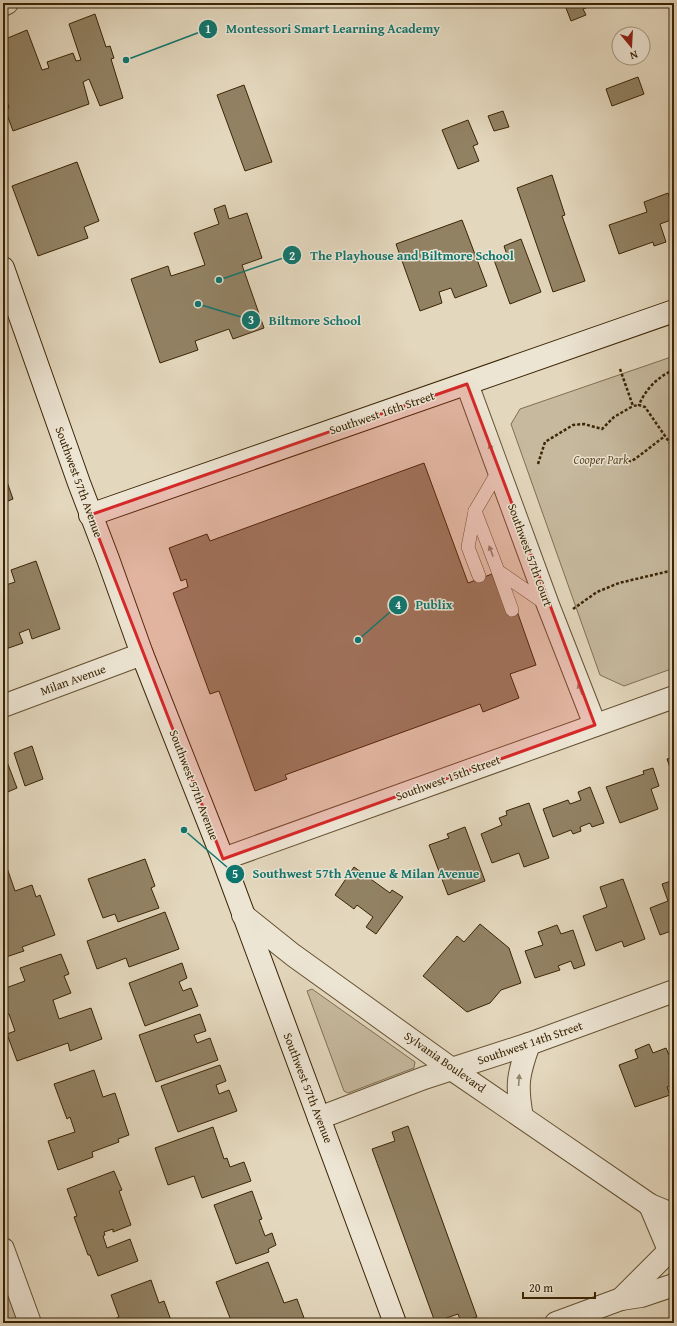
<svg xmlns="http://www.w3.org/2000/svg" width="677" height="1326" viewBox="0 0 677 1326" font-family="'Gentium Book Plus',serif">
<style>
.green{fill:#c6b99e;stroke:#806f51}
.building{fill:#928264;stroke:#3b2504}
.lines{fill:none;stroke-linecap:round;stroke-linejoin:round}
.lane-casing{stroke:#655232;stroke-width:14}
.street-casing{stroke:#655232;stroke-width:24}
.secondary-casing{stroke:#3b2504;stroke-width:24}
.path{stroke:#3b2504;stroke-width:2.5;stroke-dasharray:3 2;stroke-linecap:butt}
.lane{stroke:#ede5d4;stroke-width:13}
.street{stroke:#ede5d4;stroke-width:22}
.secondary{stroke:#ede5d4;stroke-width:22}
.oneway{fill:#94856c}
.marked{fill:#d62828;fill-opacity:0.2;stroke:#d62828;stroke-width:3;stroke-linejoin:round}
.labels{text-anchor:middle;stroke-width:3;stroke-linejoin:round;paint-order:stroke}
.street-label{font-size:12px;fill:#3b2504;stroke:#ede5d4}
.park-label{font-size:12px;font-style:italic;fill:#5e4a2a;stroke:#ede5d4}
.leader{fill:none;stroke:#0f766e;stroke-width:1.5}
.callout-dot{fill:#0f766e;stroke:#ede5d4;stroke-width:1.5}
.mark-label{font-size:12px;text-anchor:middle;font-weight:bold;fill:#fff}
.callout-label{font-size:13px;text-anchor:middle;font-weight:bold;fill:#0f766e;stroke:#ede5d4;stroke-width:3;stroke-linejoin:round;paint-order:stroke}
</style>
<rect width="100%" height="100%" fill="#e3d7bd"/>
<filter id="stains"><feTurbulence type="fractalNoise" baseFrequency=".005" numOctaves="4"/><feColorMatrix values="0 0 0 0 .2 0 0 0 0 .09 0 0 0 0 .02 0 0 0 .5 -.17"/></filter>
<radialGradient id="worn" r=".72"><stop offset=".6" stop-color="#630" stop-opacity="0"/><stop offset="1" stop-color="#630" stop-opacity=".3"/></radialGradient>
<g class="green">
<polygon points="674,356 674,668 624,686 600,675 511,424 520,409"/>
<polygon points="312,989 415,1062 414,1068 348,1093 344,1091 307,991"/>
<polygon points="3,1276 20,1323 3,1323"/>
</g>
<g class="building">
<polygon points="564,3 590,3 591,6 583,9 586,15 571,21"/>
<polygon points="95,14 106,47 110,46 114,58 111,59 123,98 100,106 89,79 83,82 89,104 13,131 5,109 9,108 3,89 3,40 27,30 42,70 49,68 47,62 73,53 76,61 81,60 69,24"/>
<polygon points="638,77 644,94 612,106 606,89"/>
<polygon points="244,85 272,162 245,171 217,95"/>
<polygon points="503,111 509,127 494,131 488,116"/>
<polygon points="468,120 478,144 473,146 479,161 458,169 442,130"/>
<polygon points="77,162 99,221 84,227 88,238 38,256 12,186"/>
<polygon points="552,175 565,215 562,216 585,281 553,292 517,188"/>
<polygon points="668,193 674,210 674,219 660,224 666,242 654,246 653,242 619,254 609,225 647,212 644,202"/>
<polygon points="225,205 229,219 247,213 262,258 242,265 264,328 233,339 229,329 195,341 198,350 160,363 131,279 168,266 171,276 205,265 194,233 219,224 214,209"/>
<polygon points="462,220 487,286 455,298 451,288 439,292 442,303 420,311 396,244"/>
<polygon points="521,239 541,292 510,304 494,260 507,255 504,246"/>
<polygon points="424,463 468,583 492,574 508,615 517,611 536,665 510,674 519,698 483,712 480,704 285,775 287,779 255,791 219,691 210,694 173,593 188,587 186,579 181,581 169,548 207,534 210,541"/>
<polygon points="6,479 13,499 3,503 3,480"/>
<polygon points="36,561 60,629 32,639 29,629 19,633 23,643 3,650 3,586 15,582 11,570"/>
<polygon points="32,746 43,779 25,786 14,753"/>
<polygon points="4,754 17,788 3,794 3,755"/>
<polygon points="674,757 674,779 667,759"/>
<polygon points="653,768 659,786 651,789 658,809 620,823 606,787 644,774 643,771"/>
<polygon points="590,787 604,823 592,827 590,823 580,827 581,831 573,834 571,830 553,837 543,809 568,800 570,804 581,800 578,792"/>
<polygon points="529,803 549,858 524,867 519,853 492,863 481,834 502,825 499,818 507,815 506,811"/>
<polygon points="465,827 485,881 448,895 429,845 449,838 447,834"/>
<polygon points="145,859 155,886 151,888 159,908 118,922 115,914 103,918 88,879"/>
<polygon points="6,865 15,891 32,885 36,897 40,895 55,935 22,947 24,951 3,958 3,866"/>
<polygon points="354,867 390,893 392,890 403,897 376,934 366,927 373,917 357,905 354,909 335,895"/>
<polygon points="623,879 645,939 624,947 622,941 596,951 583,916 607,907 600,887"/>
<polygon points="674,880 674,930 660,935 650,908 668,901 662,884"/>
<polygon points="165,912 179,949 129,967 126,958 97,969 87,941"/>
<polygon points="480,924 509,948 521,983 501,990 490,1003 467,1012 423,976 457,936 464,942"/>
<polygon points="557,925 561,934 573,930 585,965 574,969 571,961 558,966 560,970 535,978 525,951 543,945 538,932"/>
<polygon points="61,954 69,974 64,976 71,993 53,1000 59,1019 91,1008 102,1039 70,1051 68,1043 17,1061 7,1034 15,1031 9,1014 3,1016 3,989 25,981 20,968"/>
<polygon points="182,963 187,978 179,982 183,991 191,988 198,1006 145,1026 129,983"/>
<polygon points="200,1014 206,1031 194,1035 197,1043 210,1038 218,1060 156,1082 139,1035"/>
<polygon points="649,1044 653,1053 666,1048 669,1055 674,1053 674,1085 667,1087 670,1095 635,1107 619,1065 638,1058 635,1050"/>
<polygon points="220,1065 226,1081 216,1085 219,1094 229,1090 237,1111 178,1132 161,1086"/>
<polygon points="94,1070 103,1097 115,1093 129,1135 118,1139 119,1142 92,1152 93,1157 58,1170 48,1141 75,1132 70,1117 67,1119 54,1084"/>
<polygon points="408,1126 477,1317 461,1322 458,1314 435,1322 372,1149 395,1141 392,1132"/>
<polygon points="213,1127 224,1159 227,1158 230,1167 244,1162 251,1181 202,1198 194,1176 168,1185 155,1148"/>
<polygon points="114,1171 122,1190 119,1191 131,1225 113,1232 113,1229 104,1232 105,1235 103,1236 107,1248 130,1239 138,1261 98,1276 90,1255 88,1255 74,1217 77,1216 67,1189"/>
<polygon points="252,1191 262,1219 259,1220 265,1236 272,1233 276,1245 268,1249 269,1252 236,1264 214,1205"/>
<polygon points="268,1262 284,1303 297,1299 304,1318 289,1323 232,1323 216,1282"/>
<polygon points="151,1280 159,1303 164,1301 172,1323 115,1323 114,1319 119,1317 111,1295"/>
</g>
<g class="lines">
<defs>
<g id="lane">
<polyline points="499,470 475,511 498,571 546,604"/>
<polyline points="475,511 468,547 479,576"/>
<polyline points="498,571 512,610"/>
</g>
<g id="street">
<polyline points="3,5 7,3"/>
<polyline points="467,384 548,605 595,725"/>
<polyline points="3,706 142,654"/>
<polyline points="223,859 674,697"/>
<polyline points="243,915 293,955 453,1070 650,1205 674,1215"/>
<path d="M522,1117C516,1085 518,1074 529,1044"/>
<polyline points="319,1118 424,1078 529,1044 674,991"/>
<polyline points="650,1205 666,1243 674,1254"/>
<polyline points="3,1249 30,1323"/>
<polyline points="621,1299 663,1257 674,1251"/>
<polyline points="556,1323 621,1299 641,1296 674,1285"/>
</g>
<g id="secondary">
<polyline points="3,268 79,483 108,559 142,654 223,859 395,1323"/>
<polyline points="90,515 674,311"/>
</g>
</defs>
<use href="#lane" class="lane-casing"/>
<use href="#street" class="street-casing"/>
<use href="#secondary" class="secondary-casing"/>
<g class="path">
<polyline points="620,369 633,406 639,405"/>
<path d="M674,370C658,376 645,390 639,405L645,407L674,449"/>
<polyline points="628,462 635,459 665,436"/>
<polyline points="538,464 545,442 573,425 584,424 602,429 614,417 633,406"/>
<polyline points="573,609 597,592 619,583 674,570"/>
</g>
<use href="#lane" class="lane"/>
<use href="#street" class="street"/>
<use href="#secondary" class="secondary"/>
</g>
<defs><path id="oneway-solid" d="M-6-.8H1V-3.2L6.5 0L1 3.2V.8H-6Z"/></defs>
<g class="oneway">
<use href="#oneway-solid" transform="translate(491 449) rotate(-110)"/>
<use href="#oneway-solid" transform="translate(491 551) rotate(-111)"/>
<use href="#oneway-solid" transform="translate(580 689) rotate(-111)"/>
<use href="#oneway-solid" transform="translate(519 1080) rotate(-86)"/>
</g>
<path class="marked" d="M467,384L595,725L223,859L90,515Z"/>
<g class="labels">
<g class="street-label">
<text transform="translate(382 413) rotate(-19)" y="4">Southwest 16th Street</text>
<text transform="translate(79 482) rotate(70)" y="4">Southwest 57th Avenue</text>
<text transform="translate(530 555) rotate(70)" y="4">Southwest 57th Court</text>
<text transform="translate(73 680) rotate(-20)" y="4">Milan Avenue</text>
<text transform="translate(448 778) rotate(-20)" y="4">Southwest 15th Street</text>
<text transform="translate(194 785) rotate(69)" y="4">Southwest 57th Avenue</text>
<text transform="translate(530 1043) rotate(-19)" y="4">Southwest 14th Street</text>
<text transform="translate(445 1062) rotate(35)" y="4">Sylvania Boulevard</text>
<text transform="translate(308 1088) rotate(69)" y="4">Southwest 57th Avenue</text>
</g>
<g class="park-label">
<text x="601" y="464">Cooper Park</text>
</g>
</g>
<path class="leader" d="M126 60L208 29M219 280L292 255M198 304L251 320M358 640L398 605M184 830L235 874"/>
<g class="callout-dot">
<circle cx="126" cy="60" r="4"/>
<circle cx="219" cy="280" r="4"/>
<circle cx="198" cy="304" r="4"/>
<circle cx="358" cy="640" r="4"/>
<circle cx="184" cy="830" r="4"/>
<circle cx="208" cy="29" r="10"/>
<circle cx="292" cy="255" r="10"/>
<circle cx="251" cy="320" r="10"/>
<circle cx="398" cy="605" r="10"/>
<circle cx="235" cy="874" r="10"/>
</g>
<g class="mark-label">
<text x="208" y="33">1</text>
<text x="292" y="260">2</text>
<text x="251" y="324">3</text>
<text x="398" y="609">4</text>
<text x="235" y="878">5</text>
</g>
<g class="callout-label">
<text x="333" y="33">Montessori Smart Learning Academy</text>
<text x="412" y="260">The Playhouse and Biltmore School</text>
<text x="315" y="325">Biltmore School</text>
<text x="434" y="609">Publix</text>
<text x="366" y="878">Southwest 57th Avenue &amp; Milan Avenue</text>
</g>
<rect width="677" height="1326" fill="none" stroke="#e3d7bd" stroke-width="16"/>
<rect x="4" y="4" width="669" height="1318" fill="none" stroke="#3b2504" stroke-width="2"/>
<rect x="8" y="8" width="661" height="1310" fill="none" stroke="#3b2504"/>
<g transform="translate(631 46) rotate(162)"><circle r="19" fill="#ede5d4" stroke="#a69881"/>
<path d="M0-3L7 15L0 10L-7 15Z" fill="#8f2418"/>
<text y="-6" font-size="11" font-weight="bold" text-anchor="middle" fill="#3b2504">N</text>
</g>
<path d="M523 1292v6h72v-6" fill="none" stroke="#3b2504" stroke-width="2"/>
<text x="529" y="1292" font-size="12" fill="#3b2504" stroke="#ede5d4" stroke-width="3" paint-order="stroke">20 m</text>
<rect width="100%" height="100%" filter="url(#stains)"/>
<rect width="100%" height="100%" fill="url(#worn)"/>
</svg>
